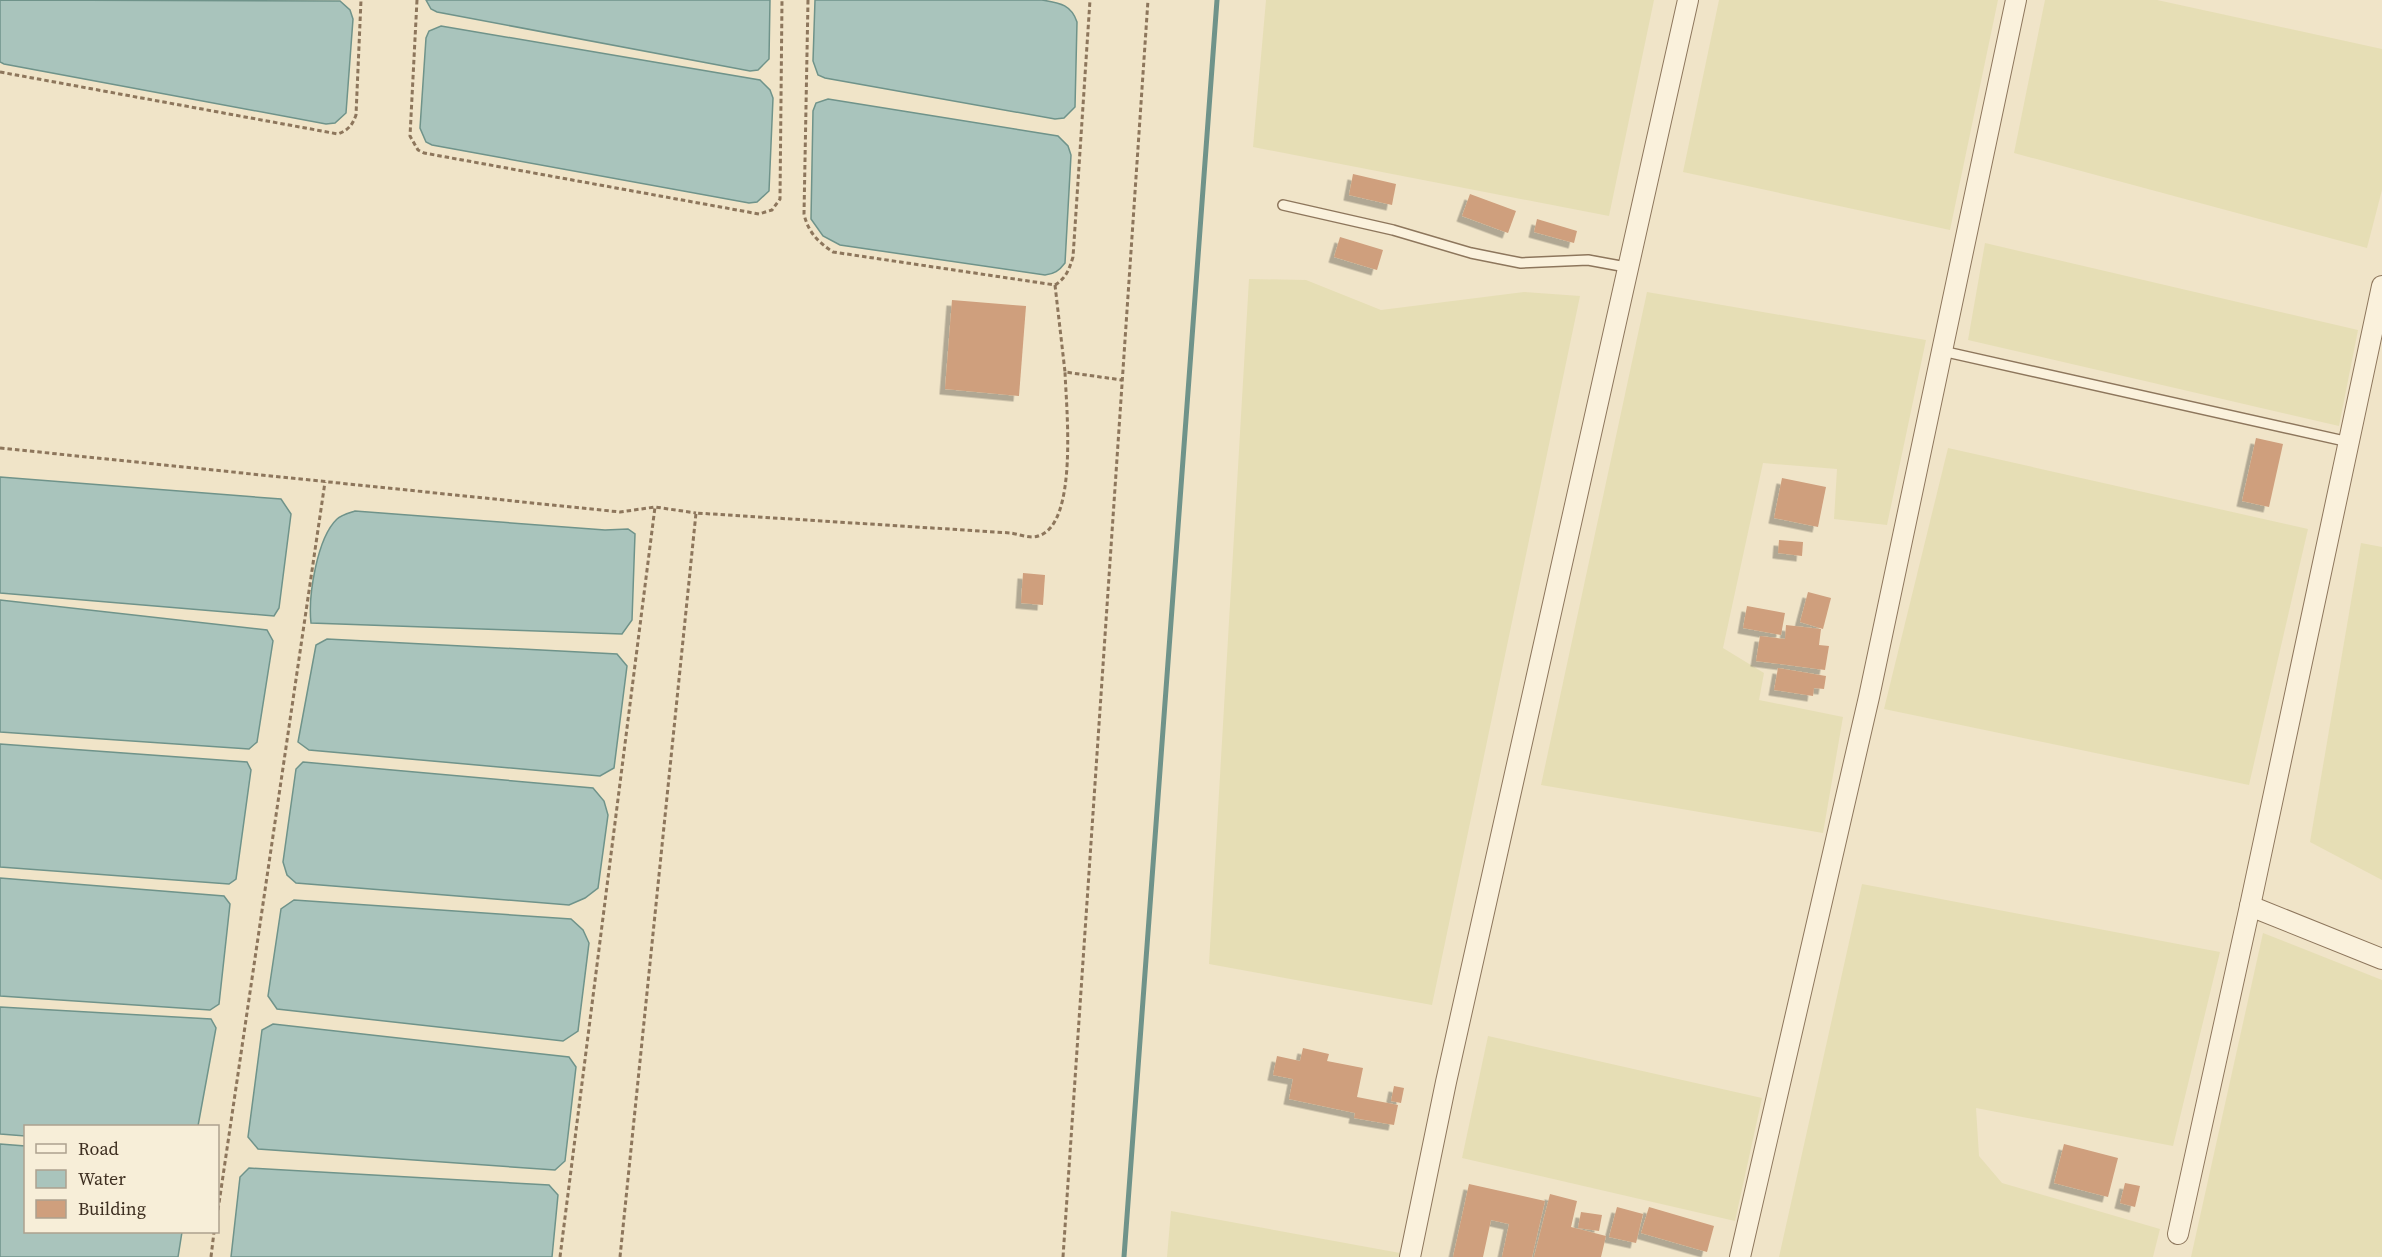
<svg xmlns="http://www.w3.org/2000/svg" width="2382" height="1257" viewBox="0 0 2382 1257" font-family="'Source Serif 4',serif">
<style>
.farmland{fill:#e6deb5}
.water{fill:#a9c4bc;stroke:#6f938a;stroke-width:1.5}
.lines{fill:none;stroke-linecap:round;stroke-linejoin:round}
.stream{stroke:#6f938a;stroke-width:5}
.building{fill:#cf9f7d;filter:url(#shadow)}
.service-casing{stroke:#8d765c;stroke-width:12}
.minor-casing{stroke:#8d765c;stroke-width:22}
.path{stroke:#8d765c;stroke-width:3;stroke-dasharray:4.5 3;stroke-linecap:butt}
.service{stroke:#faf1dc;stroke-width:9}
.minor{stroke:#faf1dc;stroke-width:20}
</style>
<defs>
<filter id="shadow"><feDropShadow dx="-5.5" dy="5.5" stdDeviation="0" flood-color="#0004"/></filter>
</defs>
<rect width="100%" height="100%" fill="#f0e4c8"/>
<g class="farmland">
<polygon points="1266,0 1654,0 1609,216 1253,147"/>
<polygon points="1719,0 1998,0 1950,230 1683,172"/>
<polygon points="2045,0 2157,0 2382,49 2382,190 2367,248 2014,153"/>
<polygon points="1985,243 2358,330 2339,426 1968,340"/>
<polygon points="1249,279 1306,280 1381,310 1524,292 1580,296 1432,1005 1209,964"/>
<polygon points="1647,292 1926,340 1887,525 1834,519 1837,469 1763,463 1723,648 1764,673 1759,700 1843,717 1823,833 1541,785"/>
<polygon points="1948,448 2308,529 2249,785 1884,709"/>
<polygon points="2361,543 2382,547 2382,880 2310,842"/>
<polygon points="1862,884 2220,952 2173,1146 1976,1108 1979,1156 2002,1183 2160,1229 2153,1257 1779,1257"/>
<polygon points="2263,933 2382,980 2382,1257 2191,1257"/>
<polygon points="1488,1036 1762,1098 1735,1221 1462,1158"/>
<polygon points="1171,1211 1400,1253 1399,1257 1167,1257"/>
</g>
<g class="water">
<polygon points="0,0 340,1 350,10 353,19 346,113 335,123 326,124 4,64 0,62"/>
<polygon points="426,0 770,0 769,59 758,70 750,71 437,12 431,9"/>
<path d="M815,0H1042C1059,3 1071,4 1077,22L1075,107L1064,118L1055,119L825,78L818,75L813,61Z"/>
<polygon points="441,26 760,80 770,90 773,98 769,191 757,202 749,203 432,145 426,142 420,128 426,38 429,31"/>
<path d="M828,99L1058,136L1068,146L1071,155L1065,263C1059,271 1054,274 1045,275L840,245L823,236L811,219L813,111L816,103Z"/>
<polygon points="0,477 281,499 291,514 279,608 274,616 0,593"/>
<path d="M355,511L605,530L628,529L635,534L632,620L622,634L311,623C308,596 317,538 337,519C341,515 349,513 355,511Z"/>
<polygon points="0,600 267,630 273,641 257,742 249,749 0,732"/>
<polygon points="327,639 617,654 627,666 614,768 600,776 309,750 298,742 316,645"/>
<polygon points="0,744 247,762 251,770 236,879 229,884 0,867"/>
<polygon points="303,762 593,788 604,801 608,815 598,888 585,898 569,905 296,883 287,875 283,862 296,769"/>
<polygon points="0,878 224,896 230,904 219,1004 210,1010 0,996"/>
<polygon points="294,900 571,919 583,930 589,943 578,1031 563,1041 277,1009 268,996 281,909"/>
<polygon points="0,1007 211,1019 216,1028 198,1126 26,1126 25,1136 0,1134"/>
<polygon points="273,1024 569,1057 576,1067 565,1161 555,1170 258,1149 248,1137 262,1030"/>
<polygon points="0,1144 25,1146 26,1232 182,1232 178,1257 0,1257"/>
<polygon points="249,1168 549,1185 558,1195 552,1257 231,1257 240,1177"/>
</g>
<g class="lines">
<polyline class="stream" points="1124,1257 1217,0"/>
</g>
<g class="building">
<polygon points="1353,174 1396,184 1392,205 1349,195"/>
<polygon points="1470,194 1516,211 1508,233 1462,216"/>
<polygon points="1537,219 1577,231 1574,243 1534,232"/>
<polygon points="1340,237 1383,250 1377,270 1334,257"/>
<polygon points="952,300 1026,306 1019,396 945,389"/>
<polygon points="2256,438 2283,444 2269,507 2242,501"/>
<polygon points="1782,478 1826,487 1818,527 1774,518"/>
<polygon points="1779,540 1803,542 1802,556 1778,553"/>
<polygon points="1023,573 1045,575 1043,605 1021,603"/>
<polygon points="1808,592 1831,598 1823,629 1800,622"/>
<polygon points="1747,606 1785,613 1781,635 1743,628"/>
<polygon points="1786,625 1821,629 1819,645 1829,646 1825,670 1756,661 1760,636 1785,639"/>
<polygon points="1778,668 1826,676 1824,689 1814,688 1813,696 1774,690"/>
<polygon points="1303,1048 1329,1054 1327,1061 1363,1068 1357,1097 1398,1105 1394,1125 1354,1118 1355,1113 1289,1099 1293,1079 1273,1075 1277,1056 1300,1061"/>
<polygon points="1394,1086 1404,1088 1401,1103 1391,1101"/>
<polygon points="2064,1144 2118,1158 2108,1197 2054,1183"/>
<polygon points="2125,1183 2140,1186 2135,1207 2120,1203"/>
<polygon points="1469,1184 1545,1201 1532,1257 1502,1257 1509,1224 1491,1220 1483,1257 1453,1257"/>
<polygon points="1550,1194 1577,1201 1571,1227 1606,1236 1601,1257 1534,1257"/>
<polygon points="1617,1207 1643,1214 1636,1243 1609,1237"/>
<polygon points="1649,1207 1714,1226 1707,1252 1641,1233"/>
<polygon points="1581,1212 1602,1215 1599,1231 1578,1228"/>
</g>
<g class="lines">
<defs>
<g id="service">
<polyline points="1283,205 1393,230 1471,253 1521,263 1588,260 1626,267"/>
<polyline points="1942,351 2349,442"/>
</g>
<g id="minor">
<polyline points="2250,906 2382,959"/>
<polyline points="2178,1234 2250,906 2382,286"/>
<polyline points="1410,1257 1446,1082 1688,0"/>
<polyline points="1740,1257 1869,697 2016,0"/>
</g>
</defs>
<use href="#service" class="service-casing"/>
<use href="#minor" class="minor-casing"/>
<g class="path">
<polyline points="417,0 410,136 418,150 424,153 759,214 772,210 780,199 782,0"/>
<path d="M808,0L804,214C808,232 818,242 833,252L1055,285C1066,278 1069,270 1073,257L1090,0"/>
<path d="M0,72L338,134C348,130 352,126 356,115L361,0"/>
<polyline points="1055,285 1065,372"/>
<polyline points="0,448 620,512 655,507 696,513"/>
<polyline points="218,1210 325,482"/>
<polyline points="211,1257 214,1232"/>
<polyline points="560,1257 655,507"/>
<path d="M620,1257L696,513L1011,533C1018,534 1031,539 1038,536C1079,525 1066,405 1065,372L1122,380"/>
<polyline points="1063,1257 1148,0"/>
</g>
<use href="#service" class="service"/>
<use href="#minor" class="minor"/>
</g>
<rect x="24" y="1125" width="195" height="108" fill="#f7eed8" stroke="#ada18e" stroke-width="1.5"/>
<rect x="36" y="1144" width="30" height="9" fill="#faf1dc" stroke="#ada18e" stroke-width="1.5"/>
<text x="78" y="1155" font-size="18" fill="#3d2e20">Road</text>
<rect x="36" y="1170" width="30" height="18" fill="#a9c4bc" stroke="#ada18e" stroke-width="1.5"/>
<text x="78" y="1185" font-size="18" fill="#3d2e20">Water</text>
<rect x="36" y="1200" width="30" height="18" fill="#cf9f7d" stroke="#ada18e" stroke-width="1.5"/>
<text x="78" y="1215" font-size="18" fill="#3d2e20">Building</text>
</svg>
